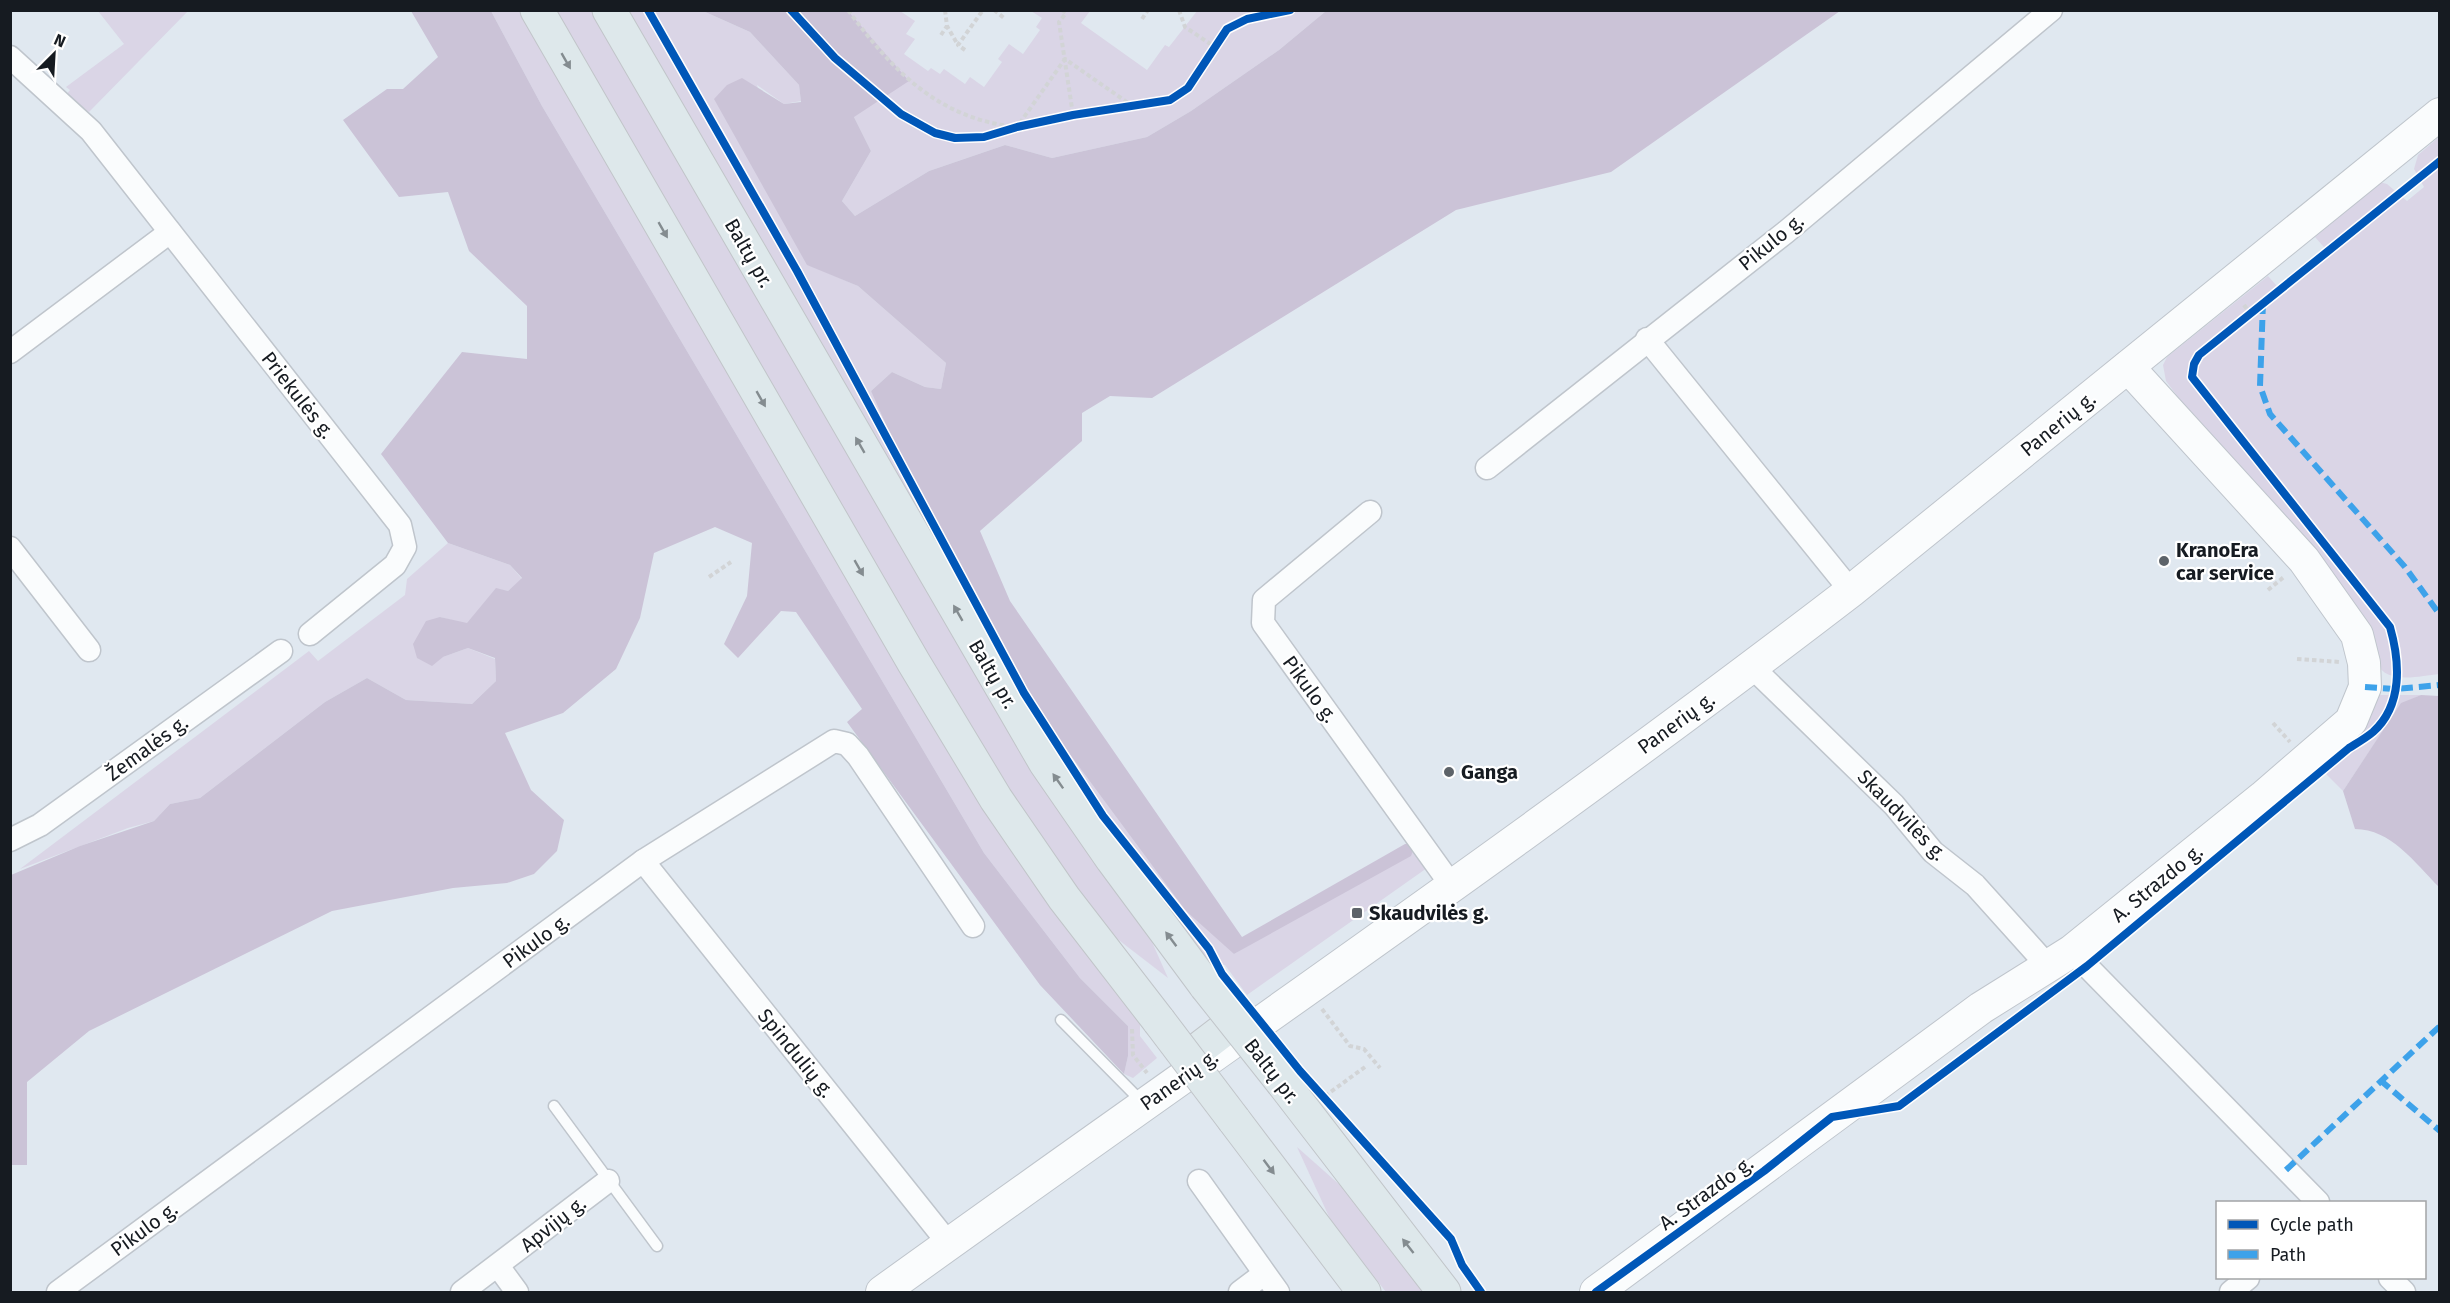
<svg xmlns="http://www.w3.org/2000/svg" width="2450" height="1303" viewBox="0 0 2450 1303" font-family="'Fira Sans',sans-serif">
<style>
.green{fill:#dad5e6}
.forest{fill:#cbc3d7}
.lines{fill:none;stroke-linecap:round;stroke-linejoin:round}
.lane-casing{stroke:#bfc5cc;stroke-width:13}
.street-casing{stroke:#bfc5cc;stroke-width:25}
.secondary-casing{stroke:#bfc5cc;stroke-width:34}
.primary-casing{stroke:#c1c5c9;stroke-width:35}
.path{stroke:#d2d4d6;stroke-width:4;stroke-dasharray:4.5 3;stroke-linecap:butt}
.lane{stroke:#fafcfd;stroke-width:10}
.street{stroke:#fafcfd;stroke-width:22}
.secondary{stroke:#fafcfd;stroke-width:32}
.primary{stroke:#dee8eb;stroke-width:33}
.primary-bridge-casing{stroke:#c1c5c9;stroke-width:35;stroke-linecap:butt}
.primary-bridge{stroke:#dee8eb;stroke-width:33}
.quiet{stroke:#3da2ea;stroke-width:6;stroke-dasharray:12 6;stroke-linecap:butt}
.cycleway-casing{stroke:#fff;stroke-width:11}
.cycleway{stroke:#0057b8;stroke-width:8}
.oneway{fill:#848c90}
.poi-dot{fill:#5d6369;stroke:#fff;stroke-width:2}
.labels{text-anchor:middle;stroke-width:4.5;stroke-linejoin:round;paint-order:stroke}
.street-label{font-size:20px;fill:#161b21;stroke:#fff}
.poi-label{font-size:20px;font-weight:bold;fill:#161b21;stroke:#fff;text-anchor:start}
</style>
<rect width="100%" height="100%" fill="#e0e8f0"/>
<g class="green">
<polygon points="893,10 900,11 915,21 906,34 915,39 904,54 928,71 931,68 940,74 944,69 965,84 970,77 984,87 1002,62 998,59 1009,44 1023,54 1040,30 1036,27 1042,18 1031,11 1090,11 1081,23 1147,70 1165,45 1169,47 1197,11 1326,11 1279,50 1191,111 1147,137 1052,158 1005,145 929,171 855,216 842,201 871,151 854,117 848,11"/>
<polygon points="98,11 188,11 89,112 66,95 70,90 66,87 124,44"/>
<polygon points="491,11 519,11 786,471 1140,1019 1140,1036 1157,1058 1133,1078 1124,1074 1128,1056 1128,1026 1080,978 984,853 542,106"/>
<polygon points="554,11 595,11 1144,924 1168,978 1107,931 995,774"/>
<polygon points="625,11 703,11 750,32 799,85 801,101 784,104 757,85 807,264 858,286 946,363 941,389 925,387 892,372 871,391 1234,954 1414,848 1427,868 1247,995 1225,965 1209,964 1064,768"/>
<path d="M2439,137V674C2420,676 2386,685 2377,663L2166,381L2163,365L2167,357L2268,276L2284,294L2330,254L2315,237L2379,182L2387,184L2407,201L2424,187L2414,169L2418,155Z"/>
<polygon points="448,543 510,565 522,579 508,591 496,589 467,624 440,617 443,657 468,648 495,659 496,681 472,704 406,700 367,678 325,702 200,798 170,804 154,821 128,828 20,869 309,651 318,661 405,595 407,579"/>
<polygon points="2379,695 2421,695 2401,704 2343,791 2324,772 2372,697"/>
<polygon points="1297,1147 1359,1202 1429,1292 1386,1292 1331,1221"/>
</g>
<g class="forest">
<polygon points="411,11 491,11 542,106 984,853 1080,978 1128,1026 1128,1056 1124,1074 1040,985 847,722 862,709 796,612 781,611 738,658 724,644 747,596 752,543 715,527 654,553 640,618 616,669 563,713 505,733 531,790 564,820 557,851 534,874 507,883 453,888 332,911 89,1031 27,1082 27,1165 11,1165 11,875 80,846 154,821 170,804 200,798 325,702 367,678 406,700 472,704 496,681 495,658 468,648 443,657 432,666 417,658 413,644 426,621 440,617 467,623 496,588 508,591 522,578 510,565 448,543 381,454 462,352 527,359 527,306 469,251 448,192 399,197 343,120 387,89 403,89 438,57"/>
<polygon points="703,11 848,11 909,81 854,117 871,151 842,201 855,216 929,171 1005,145 1052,158 1147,137 1191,111 1279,50 1326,11 1840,11 1611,172 1456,210 1152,398 1110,396 1082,413 1082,441 980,531 1010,601 1242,937 1405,844 1410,843 1414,848 1411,856 1234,954 1186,911 1049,726 960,569 897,449 871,391 892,372 925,387 941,389 946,363 858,286 807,265 714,99 727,85 742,78 784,104 801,102 799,85 750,32"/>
<path d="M2421,695L2439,696V887C2415,863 2391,829 2355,829L2343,791L2401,703Z"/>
</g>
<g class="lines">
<defs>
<g id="lane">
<polyline points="1061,1020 1142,1102"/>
<polyline points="554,1106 657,1246"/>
</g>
<g id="street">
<polyline points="10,57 91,131 400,525 405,547 395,565 310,634"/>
<polyline points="1647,339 1851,591"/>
<polyline points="10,352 170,232"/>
<polyline points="1487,468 1786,232 2051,10"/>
<polyline points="1370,512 1264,600 1263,623 1452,886"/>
<polyline points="10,548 89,650"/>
<polyline points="1752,667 1894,805 1933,852 1975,885 2048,966"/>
<polyline points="10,840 40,825 281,651"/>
<polyline points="643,861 949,1244"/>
<polyline points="2072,951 2318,1202"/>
<polyline points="1199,1181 1278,1292"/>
<polyline points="498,1266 517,1292"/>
<polyline points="2390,1278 2404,1292"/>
<polyline points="58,1292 643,861 834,741 847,744 858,756 973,926"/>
<polyline points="462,1292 608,1181"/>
<polyline points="1240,1292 1264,1274"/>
<polyline points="2231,1292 2248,1278"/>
</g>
<g id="secondary">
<path d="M882,1292C1205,1059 1535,834 1851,591L2440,114"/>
<polyline points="1596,1292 1981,1008 2072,951 2263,797 2351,721 2365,687 2364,663 2357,635 2304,560 2128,367"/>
</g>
<g id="primary">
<polyline points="537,10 914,663 996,799 1064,898 1159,1021"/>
<polyline points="609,10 1045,762 1112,859 1206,986"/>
<polyline points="1187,1058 1234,1022"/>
<polyline points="1283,1083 1444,1292"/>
<polyline points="1234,1120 1364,1292"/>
</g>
</defs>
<use href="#lane" class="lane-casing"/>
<use href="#street" class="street-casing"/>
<use href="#secondary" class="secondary-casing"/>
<use href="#primary" class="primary-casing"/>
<g class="path">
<path d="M848,10C893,71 938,119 1017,127L1065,59L1131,105"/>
<polyline points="945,10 947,26 958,45"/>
<polyline points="994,10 1004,18"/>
<polyline points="1062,10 1066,13 1059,22 1073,115"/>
<polyline points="1179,10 1185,27 1215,47"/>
<polyline points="1142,19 1148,10"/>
<polyline points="941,35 947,26"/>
<polyline points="965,50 958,45 983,10"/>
<polyline points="2244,305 2250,313"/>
<polyline points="709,577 731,562"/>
<polyline points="2268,590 2285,576"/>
<polyline points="2297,659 2340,662"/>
<polyline points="2273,723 2290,742"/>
<polyline points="1322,1009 1350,1046 1364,1049 1380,1068"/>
<polyline points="1132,1029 1133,1055 1147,1073"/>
<polyline points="1325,1096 1365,1067"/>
</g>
<use href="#lane" class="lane"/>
<use href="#street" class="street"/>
<use href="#secondary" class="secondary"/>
<use href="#primary" class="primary"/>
<defs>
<g id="primary-bridge">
<polyline points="1206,986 1283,1083"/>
<polyline points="1159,1021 1234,1120"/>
</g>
</defs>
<use href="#primary-bridge" class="primary-bridge-casing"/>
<use href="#primary-bridge" class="primary-bridge"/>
<g class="quiet">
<polyline points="2263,302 2260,386 2270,414 2405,567 2440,615"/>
<polyline points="2365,687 2396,689 2440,685"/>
<polyline points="2380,1080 2440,1131"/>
<polyline points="2286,1170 2440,1026"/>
</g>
<defs>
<g id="cycleway">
<polyline points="648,10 797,271 1024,693 1103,816 1209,949 1222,974 1300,1071 1451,1239 1462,1265 1481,1292"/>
<polyline points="791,10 835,58 901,114 935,133 955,138 984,137 1017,127 1073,115 1170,100 1188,88 1227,29 1247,19 1290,10"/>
<path d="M1596,1292L1764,1171L1832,1117L1899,1106L2087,966L2349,748C2357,743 2366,738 2373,732C2403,705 2400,662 2390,627L2192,377L2194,364L2199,355L2440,161"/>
</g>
</defs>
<use href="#cycleway" class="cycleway-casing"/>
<use href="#cycleway" class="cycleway"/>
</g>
<defs><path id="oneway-solid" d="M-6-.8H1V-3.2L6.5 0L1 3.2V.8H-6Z" transform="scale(1.5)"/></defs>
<g class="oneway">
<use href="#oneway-solid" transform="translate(566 61) rotate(60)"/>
<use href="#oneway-solid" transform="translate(663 230) rotate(60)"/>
<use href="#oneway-solid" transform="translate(761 399) rotate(60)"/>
<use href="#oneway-solid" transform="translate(860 445) rotate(-120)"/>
<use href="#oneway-solid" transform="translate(859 568) rotate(60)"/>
<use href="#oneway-solid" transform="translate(958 613) rotate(-120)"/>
<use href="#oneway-solid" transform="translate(1058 781) rotate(-125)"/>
<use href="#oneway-solid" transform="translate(1171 939) rotate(-127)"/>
<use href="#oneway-solid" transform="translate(1269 1167) rotate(53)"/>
<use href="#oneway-solid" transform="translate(1408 1246) rotate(-128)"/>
</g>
<g class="poi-dot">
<circle cx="2164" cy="561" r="6"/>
<circle cx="1449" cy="772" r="6"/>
<rect x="1351" y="907" width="12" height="12" rx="3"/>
</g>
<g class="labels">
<g class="street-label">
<text transform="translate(1771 242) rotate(-39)" y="7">Pikulo g.</text>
<text transform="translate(749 253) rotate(60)" y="7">Baltų pr.</text>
<text transform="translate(298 395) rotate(52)" y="7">Priekulės g.</text>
<text transform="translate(2058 424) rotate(-39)" y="7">Panerių g.</text>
<text transform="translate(993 674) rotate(60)" y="7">Baltų pr.</text>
<text transform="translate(1310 689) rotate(54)" y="7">Pikulo g.</text>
<text transform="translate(1676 723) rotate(-36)" y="7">Panerių g.</text>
<text transform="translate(147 748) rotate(-36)" y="7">Žemalės g.</text>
<text transform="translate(1902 815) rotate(46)" y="7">Skaudvilės g.</text>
<text transform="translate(2157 883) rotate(-39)" y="7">A. Strazdo g.</text>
<text transform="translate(536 941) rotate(-36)" y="7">Pikulo g.</text>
<text transform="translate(796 1053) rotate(51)" y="7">Spindulių g.</text>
<text transform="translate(1272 1071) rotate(52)" y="7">Baltų pr.</text>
<text transform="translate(1179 1080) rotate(-35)" y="7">Panerių g.</text>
<text transform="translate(1706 1193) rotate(-36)" y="7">A. Strazdo g.</text>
<text transform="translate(553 1224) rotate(-38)" y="7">Apvijų g.</text>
<text transform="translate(144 1229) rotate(-36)" y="7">Pikulo g.</text>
</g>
<g class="poi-label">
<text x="2176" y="557">KranoEra<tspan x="2176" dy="23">car service</tspan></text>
<text x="1461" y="779">Ganga</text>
<text x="1369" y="920">Skaudvilės g.</text>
</g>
</g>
<rect width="2450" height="1303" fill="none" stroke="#161b21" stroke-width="24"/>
<rect x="2216" y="1201" width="210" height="78" fill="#ffffff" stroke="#a2a4a6" stroke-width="1.5"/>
<rect x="2228" y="1220" width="30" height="9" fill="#0057b8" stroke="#a2a4a6" stroke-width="1.5"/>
<text x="2270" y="1231" font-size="18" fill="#161b21">Cycle path</text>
<rect x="2228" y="1250" width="30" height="9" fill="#3da2ea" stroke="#a2a4a6" stroke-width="1.5"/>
<text x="2270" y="1261" font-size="18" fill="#161b21">Path</text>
<g transform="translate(54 54) rotate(24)" stroke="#ffffff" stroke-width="4.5" paint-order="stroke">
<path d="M0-4.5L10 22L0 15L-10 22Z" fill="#161b21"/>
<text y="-9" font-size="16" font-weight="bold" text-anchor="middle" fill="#161b21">N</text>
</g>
</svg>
